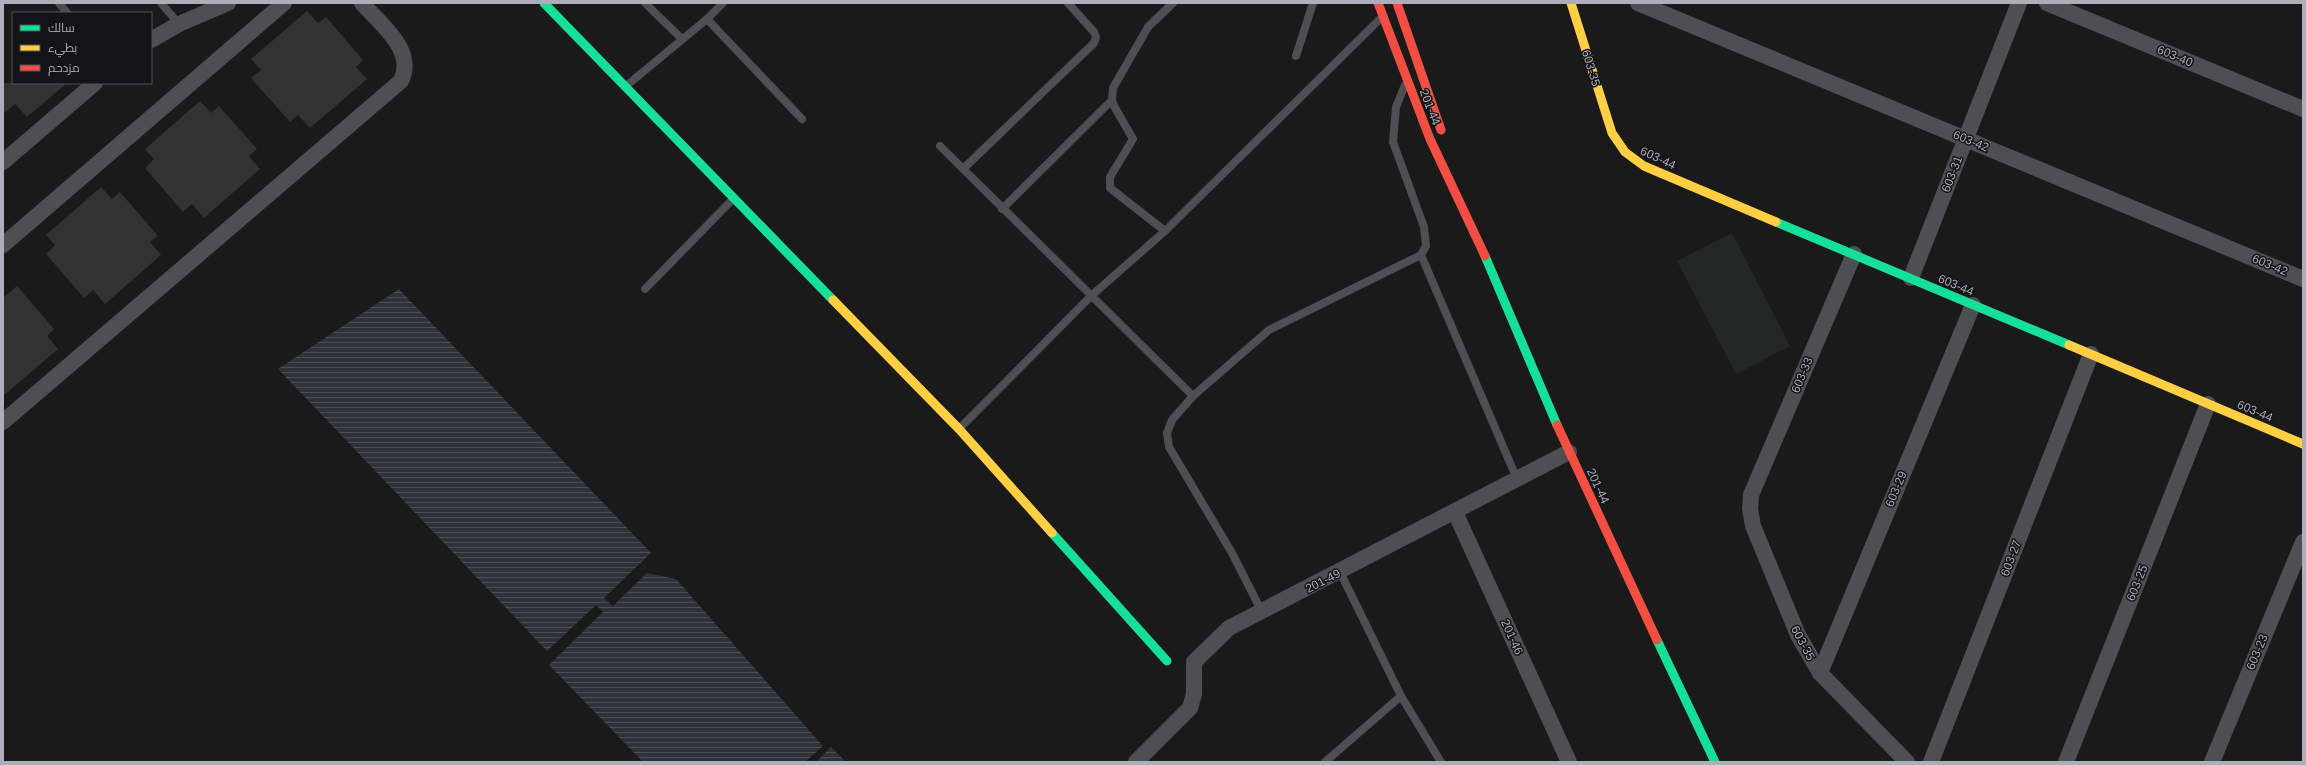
<svg xmlns="http://www.w3.org/2000/svg" width="2306" height="765" viewBox="0 0 2306 765" font-family="Arial,Cairo,sans-serif">
<style>
.pitch{fill:#222924}
.water{fill:url(#water-rules)}
.building{fill:#323232}
.lines{fill:none;stroke-linecap:round;stroke-linejoin:round}
.lane{stroke:#4e4f53;stroke-width:8}
.street{stroke:#4e4f53;stroke-width:16}
.fast{stroke:#16e098;stroke-width:9}
.slow{stroke:#ffcf43;stroke-width:9}
.jam{stroke:#f24e42;stroke-width:9}
.labels{text-anchor:middle;stroke-width:3;stroke-linejoin:round;paint-order:stroke}
.street-label{font-size:12px;fill:#acafba;stroke:#141416}
</style>
<defs>
<pattern id="water-rules" width="6" height="5" patternUnits="userSpaceOnUse"><rect width="6" height="5" fill="#2e333b"/><path d="M0 2.5h6" fill="none" stroke="#4a4e55"/></pattern>
</defs>
<rect width="100%" height="100%" fill="#1a1a1a"/>
<polygon class="pitch" points="1732,233 1790,346 1736,374 1677,261"/>
<g class="water">
<polygon points="399,289 651,553 604,598 613,606 647,573 676,579 823,746 805,762 643,762 549,665 603,612 596,605 547,651 278,369"/>
<polygon points="831,747 846,762 816,762"/>
</g>
<g class="building">
<polygon points="307,11 318,23 326,17 363,60 356,67 367,79 310,128 298,115 290,122 251,78 261,70 251,59"/>
<polygon points="3,83 67,83 27,117 15,104 3,114"/>
<polygon points="200,101 211,113 219,106 257,149 249,156 260,169 204,218 192,204 183,212 145,168 154,159 145,149"/>
<polygon points="101,187 112,199 120,192 158,236 150,242 161,255 105,304 93,290 84,298 46,254 55,245 46,235"/>
<polygon points="17,286 54,329 47,336 58,349 3,396 3,298"/>
</g>
<g class="lines">
<g class="lane">
<polyline points="59,3 67,13"/>
<polyline points="161,3 179,24"/>
<polyline points="645,3 682,39"/>
<polyline points="707,19 802,119"/>
<polyline points="1296,56 1313,3"/>
<polyline points="626,86 707,19 723,3"/>
<polyline points="940,146 1193,396"/>
<polyline points="963,169 1094,43 1096,37 1094,32 1068,3"/>
<polyline points="1002,209 1112,100"/>
<polyline points="1165,231 1110,188 1110,177 1133,139 1114,106 1112,100 1113,88 1148,27 1173,3"/>
<polyline points="1421,255 1517,479"/>
<polyline points="645,289 733,199"/>
<polyline points="960,428 1091,296 1165,231 1382,17"/>
<polyline points="1340,572 1401,696 1441,762"/>
<polyline points="1262,612 1232,553 1169,447 1167,433 1172,420 1193,396 1269,330 1421,255 1426,246 1424,227 1393,142 1396,107 1405,85"/>
<polyline points="1325,762 1401,696"/>
</g>
<g class="street">
<polyline points="1638,3 2303,279"/>
<polyline points="2047,3 2303,109"/>
<polyline points="151,40 179,24 228,3"/>
<polyline points="3,162 95,83"/>
<polyline points="3,245 284,3"/>
<polyline points="1854,254 1751,495 1750,509 1753,526 1798,635 1820,673 1907,762"/>
<polyline points="1911,278 2019,3"/>
<path d="M3,422L401,81C416,50 381,25 362,3"/>
<polyline points="1455,512 1569,762"/>
<polyline points="1820,673 1973,305"/>
<polyline points="1136,762 1190,708 1194,694 1194,662 1229,628 1569,452"/>
<polyline points="1931,762 2091,354"/>
<polyline points="2066,762 2208,404"/>
<polyline points="2212,762 2303,542"/>
</g>
<g class="fast">
<polyline points="544,3 833,300"/>
<polyline points="1776,222 2069,345"/>
<polyline points="1485,256 1557,425"/>
<polyline points="1052,533 1167,661"/>
<polyline points="1657,640 1715,762"/>
</g>
<g class="slow">
<polyline points="1571,3 1612,133 1625,152 1644,166 1776,222"/>
<polyline points="833,300 959,429 1052,533"/>
<polyline points="2069,345 2303,444"/>
</g>
<g class="jam">
<polyline points="1378,3 1430,139 1485,256"/>
<polyline points="1397,3 1441,130"/>
<polyline points="1557,425 1657,640"/>
</g>
</g>
<g class="labels">
<g class="street-label">
<text transform="translate(2175 56) rotate(23)" y="4">603-40</text>
<text transform="translate(1591 68) rotate(73)" y="4">603-35</text>
<text transform="translate(1430 107) rotate(69)" y="4">201-44</text>
<text transform="translate(1971 141) rotate(23)" y="4">603-42</text>
<text transform="translate(1658 158) rotate(25)" y="4">603-44</text>
<text transform="translate(1952 174) rotate(-69)" y="4">603-31</text>
<text transform="translate(2270 265) rotate(23)" y="4">603-42</text>
<text transform="translate(1956 285) rotate(23)" y="4">603-44</text>
<text transform="translate(1802 375) rotate(-67)" y="4">603-33</text>
<text transform="translate(2255 411) rotate(23)" y="4">603-44</text>
<text transform="translate(1598 486) rotate(65)" y="4">201-44</text>
<text transform="translate(1896 489) rotate(-67)" y="4">603-29</text>
<text transform="translate(2011 558) rotate(-69)" y="4">603-27</text>
<text transform="translate(1323 581) rotate(-27)" y="4">201-49</text>
<text transform="translate(2137 583) rotate(-68)" y="4">603-25</text>
<text transform="translate(1512 637) rotate(66)" y="4">201-46</text>
<text transform="translate(1803 643) rotate(62)" y="4">603-35</text>
<text transform="translate(2257 652) rotate(-67)" y="4">603-23</text>
</g>
</g>
<rect width="2306" height="765" fill="none" stroke="#acafba" stroke-width="8"/>
<rect x="12" y="12" width="140" height="72" fill="#141416" stroke="#515258"/>
<rect x="20" y="25" width="20" height="6" fill="#16e098" stroke="#515258"/>
<text x="48" y="32" font-size="12" fill="#acafba">سالك</text>
<rect x="20" y="45" width="20" height="6" fill="#ffcf43" stroke="#515258"/>
<text x="48" y="52" font-size="12" fill="#acafba">بطيء</text>
<rect x="20" y="65" width="20" height="6" fill="#f24e42" stroke="#515258"/>
<text x="48" y="72" font-size="12" fill="#acafba">مزدحم</text>
</svg>
